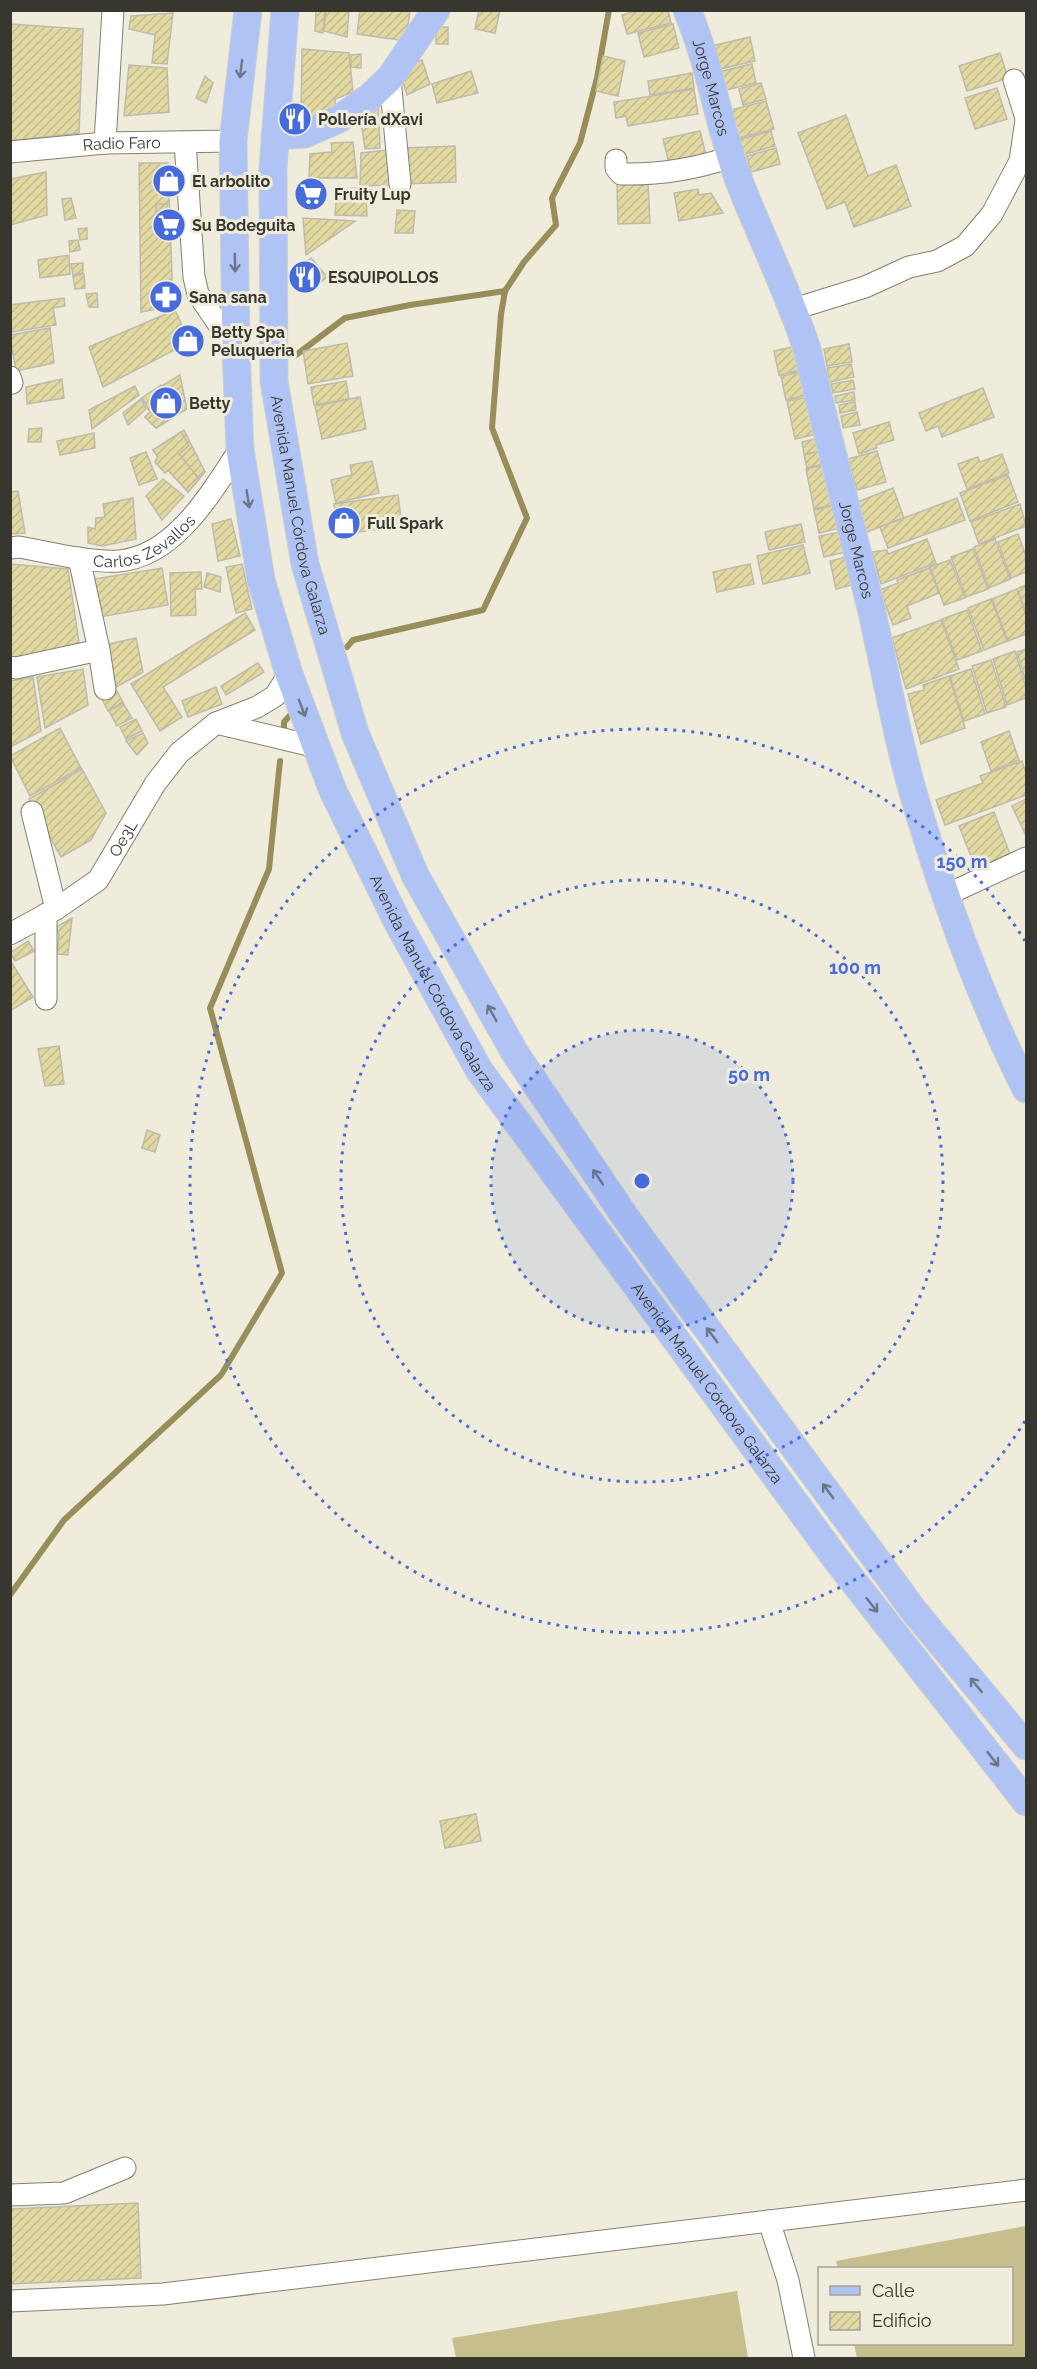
<svg xmlns="http://www.w3.org/2000/svg" width="1037" height="2369" viewBox="0 0 1037 2369" font-family="Raleway,sans-serif">
<style>
.grass{fill:#c7be8e}
.lines{fill:none;stroke-linecap:round;stroke-linejoin:round}
.stream{stroke:#978e5a;stroke-width:6}
.building{fill:url(#building-hatch);stroke:#bebbac;stroke-width:1.5}
.minor-casing{stroke:#838172;stroke-width:23}
.major-casing{stroke:#cfcfcd;stroke-width:29}
.minor{stroke:#fff;stroke-width:21}
.major{stroke:#afc3f5;stroke-width:27}
.oneway{stroke:#6d7588}
.ring{fill:none;stroke:#456bdd;stroke-width:3;stroke-dasharray:3 6}
.labels{text-anchor:middle;stroke-width:6;stroke-linejoin:round;paint-order:stroke}
.street-label{font-size:16px;fill:#37362f;stroke:#efecdc}
.poi-label{font-size:16px;font-weight:bold;fill:#37362f;stroke:#efecdc;text-anchor:start}
.centre{fill:#456bdd;stroke:#efecdc;stroke-width:3}
.ring-label{font-size:18px;text-anchor:middle;font-weight:bold;fill:#456bdd;stroke:#efecdc;stroke-width:6;stroke-linejoin:round;paint-order:stroke}
</style>
<defs>
<pattern id="building-hatch" width="6" height="6" patternUnits="userSpaceOnUse" patternTransform="scale(1.5)"><rect width="6" height="6" fill="#e2d9a2"/><path d="M-1 1l2-2M0 6l6-6M5 7l2-2" fill="none" stroke="#c2bb8c"/></pattern>
</defs>
<rect width="100%" height="100%" fill="#efecdc"/>
<g class="grass">
<polygon points="1026,2226 1026,2358 857,2358 854,2344 1012,2344 1012,2268 838,2268 836,2261"/>
<polygon points="737,2291 748,2358 456,2358 452,2338"/>
</g>
<g class="lines">
<g class="stream">
<polyline points="296,355 345,318 410,305 505,291"/>
<polyline points="347,647 353,640 483,610 527,518 492,428 501,314 505,291 524,262 556,225 552,198 580,143 597,78 609,10"/>
<polyline points="284,728 284,722 295,710"/>
<polyline points="10,1595 64,1520 221,1375 282,1273 210,1008 269,869 280,761"/>
</g>
</g>
<g class="building">
<polygon points="316,10 325,10 323,33 315,31"/>
<polygon points="326,10 349,10 347,37 324,31"/>
<polygon points="360,10 410,10 406,41 357,34"/>
<polygon points="479,10 500,10 495,33 475,29"/>
<polygon points="639,10 668,10 671,23 627,34 622,15"/>
<polygon points="173,13 167,64 152,63 155,35 129,29 131,16"/>
<polygon points="10,24 83,29 79,133 10,141"/>
<polygon points="673,24 679,48 644,57 638,33"/>
<rect x="436" y="27" width="12" height="17"/>
<polygon points="750,37 755,61 716,70 711,46"/>
<polygon points="302,49 349,53 353,92 335,99 336,108 318,118 301,116"/>
<polygon points="1000,53 1008,78 967,91 959,66"/>
<polygon points="361,54 361,68 351,67 351,55"/>
<polygon points="603,56 625,61 618,96 596,91"/>
<polygon points="422,60 430,84 407,95 399,69"/>
<polygon points="752,64 756,83 721,91 717,72"/>
<polygon points="129,65 167,68 169,112 124,116"/>
<polygon points="471,71 478,93 437,103 432,84"/>
<polygon points="692,73 694,88 650,95 648,81"/>
<polygon points="205,76 213,83 206,103 196,98"/>
<polygon points="761,83 766,99 743,105 739,89"/>
<polygon points="997,88 1007,119 975,129 965,98"/>
<polygon points="694,89 698,114 628,126 626,116 616,118 614,102"/>
<polygon points="378,98 380,148 365,149 359,108"/>
<polygon points="766,101 774,129 738,138 731,110"/>
<polygon points="846,115 868,176 896,165 911,206 854,227 845,202 827,209 798,133"/>
<polygon points="700,131 707,159 670,168 663,139"/>
<polygon points="771,131 775,146 742,155 737,140"/>
<polygon points="353,142 357,178 309,178 310,154 332,152 331,143"/>
<polygon points="455,146 456,182 404,184 403,148"/>
<polygon points="776,148 780,164 751,172 747,156"/>
<polygon points="388,150 390,185 360,186 361,153"/>
<polygon points="139,163 168,163 173,306 141,312"/>
<polygon points="46,172 47,215 10,225 10,179"/>
<polygon points="648,182 650,223 618,224 617,183"/>
<polygon points="366,188 367,216 335,215 337,189"/>
<polygon points="698,189 699,195 711,193 723,213 679,221 674,193"/>
<polygon points="71,198 76,218 65,220 62,199"/>
<rect x="156" y="204" width="11" height="15"/>
<polygon points="397,210 415,211 413,233 395,233"/>
<polygon points="303,218 355,221 306,255"/>
<polygon points="87,228 87,239 80,240 78,229"/>
<polygon points="78,240 80,250 70,252 69,241"/>
<polygon points="69,255 70,274 40,278 38,260"/>
<polygon points="311,258 327,277 311,290 295,272"/>
<polygon points="83,263 83,273 73,275 71,264"/>
<polygon points="84,274 85,288 75,289 73,276"/>
<polygon points="170,286 172,305 159,306 157,287"/>
<polygon points="97,293 98,307 89,307 86,294"/>
<polygon points="64,298 65,306 53,308 56,325 12,332 10,305"/>
<polygon points="175,310 190,342 103,387 89,347"/>
<polygon points="50,328 54,363 16,371 10,335"/>
<polygon points="347,343 353,376 308,384 303,351"/>
<polygon points="849,344 852,362 827,366 824,349"/>
<polygon points="796,346 801,370 779,375 774,351"/>
<polygon points="851,364 854,377 829,382 827,368"/>
<polygon points="804,371 809,395 786,400 781,376"/>
<polygon points="180,375 187,409 156,428 145,417 150,412 142,398"/>
<polygon points="62,379 64,398 27,404 26,387"/>
<polygon points="853,380 855,389 833,393 831,384"/>
<polygon points="346,381 349,399 314,405 311,387"/>
<polygon points="161,385 179,414 156,428 145,417 150,412 142,398"/>
<polygon points="135,386 139,395 92,429 89,410"/>
<polygon points="983,388 994,417 942,437 938,426 926,431 919,413"/>
<polygon points="854,392 855,400 836,403 835,396"/>
<polygon points="360,397 366,429 322,439 315,406"/>
<polygon points="809,397 817,434 795,439 787,401"/>
<polygon points="141,399 146,409 128,425 123,413"/>
<polygon points="855,402 856,410 840,413 839,405"/>
<polygon points="857,412 860,425 843,428 841,416"/>
<polygon points="889,422 894,440 876,445 877,448 859,454 853,433"/>
<polygon points="42,428 41,442 28,442 29,429"/>
<polygon points="184,430 205,472 188,492 168,470 165,473 155,462 158,457 153,450"/>
<polygon points="181,432 189,445 179,454 199,479 188,492 168,470 165,473 155,462 158,457 153,450"/>
<polygon points="94,433 95,448 60,455 57,441"/>
<polygon points="818,438 821,451 804,454 802,442"/>
<polygon points="821,451 824,464 807,468 804,455"/>
<polygon points="877,451 886,482 857,490 848,459"/>
<polygon points="146,452 157,479 139,485 130,458"/>
<polygon points="1002,454 1009,473 967,489 958,464 978,457 980,462"/>
<polygon points="372,461 379,493 336,503 331,480 352,475 350,465"/>
<polygon points="823,465 832,505 814,509 806,469"/>
<polygon points="1008,475 1018,502 970,521 960,493"/>
<polygon points="163,479 184,496 162,520 146,496"/>
<polygon points="893,488 904,518 867,532 855,503"/>
<polygon points="18,491 25,533 10,534 10,492"/>
<polygon points="398,495 402,526 338,535 334,504"/>
<polygon points="133,498 136,539 102,546 88,543 88,527 95,529 96,518 105,517 103,504"/>
<polygon points="957,498 965,520 888,548 880,527"/>
<polygon points="1020,504 1026,526 979,544 971,522"/>
<polygon points="835,505 840,528 819,533 814,510"/>
<polygon points="231,519 240,556 218,561 212,524"/>
<polygon points="801,524 805,542 769,550 765,532"/>
<polygon points="841,532 846,552 824,557 819,536"/>
<polygon points="1018,534 1026,556 1026,572 1011,578 998,542"/>
<polygon points="927,539 936,563 881,584 872,552 887,550 888,554"/>
<polygon points="995,539 1010,579 989,588 974,547"/>
<polygon points="803,545 810,573 763,584 757,556"/>
<polygon points="973,549 988,589 966,597 951,557"/>
<polygon points="846,557 852,585 836,589 830,561"/>
<polygon points="950,560 965,598 944,605 930,567"/>
<polygon points="10,564 68,569 80,649 10,659"/>
<polygon points="242,564 252,609 236,613 226,567"/>
<polygon points="750,564 754,584 717,592 713,572"/>
<polygon points="162,568 168,605 100,617 94,579"/>
<polygon points="929,568 939,593 907,606 911,618 893,625 880,590 898,583 897,580"/>
<polygon points="201,572 202,589 195,589 196,615 171,616 170,573"/>
<polygon points="207,573 221,577 220,592 204,587"/>
<polygon points="1026,585 1026,613 1017,589"/>
<polygon points="1017,589 1026,616 1026,634 1008,641 992,599"/>
<polygon points="991,599 1007,641 984,650 968,608"/>
<polygon points="967,610 982,651 957,660 942,619"/>
<polygon points="245,613 255,630 163,687 182,717 160,731 131,684"/>
<polygon points="941,620 959,669 906,689 892,638"/>
<polygon points="136,638 143,672 109,691 100,646"/>
<polygon points="1026,649 1026,682 1017,652"/>
<polygon points="1015,651 1026,688 1026,698 1007,705 993,659"/>
<polygon points="991,660 1006,707 987,713 972,666"/>
<polygon points="258,663 264,672 226,695 221,686"/>
<polygon points="83,669 88,705 45,728 37,677"/>
<polygon points="971,669 985,714 964,721 950,676"/>
<polygon points="949,676 965,728 921,744 908,694 924,690 923,685"/>
<polygon points="33,677 41,731 10,747 10,681"/>
<polygon points="216,687 222,704 188,717 182,701"/>
<polygon points="117,691 123,702 108,711 102,699"/>
<polygon points="123,703 132,718 117,726 109,711"/>
<polygon points="136,719 142,731 126,739 120,727"/>
<polygon points="60,728 81,768 30,796 10,756"/>
<polygon points="1009,731 1019,760 991,771 981,742"/>
<polygon points="143,733 148,743 137,755 126,741"/>
<polygon points="1022,761 1026,774 1026,795 945,825 936,800 983,783 980,776"/>
<polygon points="82,769 106,813 91,840 61,857 29,799"/>
<polygon points="1026,799 1026,836 1012,806"/>
<polygon points="994,812 1010,854 976,869 959,826"/>
<polygon points="72,918 68,955 57,954 59,935 56,927"/>
<polygon points="28,941 34,951 15,961 10,953"/>
<polygon points="10,960 33,997 10,1011"/>
<polygon points="59,1046 64,1084 45,1086 38,1049"/>
<polygon points="147,1130 160,1135 155,1152 142,1148"/>
<polygon points="476,1814 481,1841 445,1848 440,1821"/>
<polygon points="138,2203 141,2278 10,2284 10,2209"/>
</g>
<g class="lines">
<defs>
<g id="minor">
<polyline points="390,78 400,184"/>
<polyline points="1014,80 1026,118"/>
<polyline points="185,142 194,277 198,294 236,350"/>
<polyline points="105,143 113,10"/>
<path id="s1" d="M10,152L105,143L233,141"/>
<path d="M616,160V168L621,174C659,175 695,169 731,157"/>
<polyline points="794,309 865,287 909,267 937,261 965,246 992,214 1020,161 1026,120"/>
<polyline points="10,377 12,383"/>
<path id="s2" d="M10,548L19,547C48,552 90,563 119,561C176,556 212,491 240,449"/>
<polyline points="99,650 105,689"/>
<polyline points="10,667 16,668 99,650 79,558"/>
<polyline points="216,723 317,747"/>
<polyline points="32,812 56,909"/>
<polyline points="946,895 1026,858"/>
<polyline points="46,914 46,999"/>
<path id="s3" d="M10,934L56,909L98,880L155,784L179,753L216,723L257,707L275,696L289,674"/>
<polyline points="10,2195 64,2193 125,2168"/>
<polyline points="769,2221 788,2280 804,2358"/>
<polyline points="10,2301 163,2294 1026,2190"/>
</g>
<g id="major">
<path id="s4" d="M248,10L233,141L236,350L240,449L261,580L289,674L333,791L398,923L479,1070L836,1559L1026,1802"/>
<path id="s5" d="M285,10L273,168L274,381L305,564L355,733L415,875L515,1053L626,1218L914,1611L1026,1746"/>
<path id="s6" d="M687,10C710,64 718,123 738,178C760,236 788,290 807,349C828,439 852,527 873,617C886,675 896,733 912,789C942,892 978,994 1026,1089"/>
<polyline points="275,136 305,134 339,119 370,97 390,78 436,10"/>
</g>
</defs>
<use href="#minor" class="minor-casing"/>
<use href="#major" class="major-casing"/>
<use href="#minor" class="minor"/>
<use href="#major" class="major"/>
</g>
<defs><path id="oneway-shaft" d="M-6 0H5M1.5-3L5.5 0L1.5 3" fill="none" stroke-width="1.6" stroke-linecap="round" stroke-linejoin="round" transform="scale(1.5)"/></defs>
<g class="oneway">
<use href="#oneway-shaft" transform="translate(241 69) rotate(97)"/>
<use href="#oneway-shaft" transform="translate(235 263) rotate(89)"/>
<use href="#oneway-shaft" transform="translate(248 499) rotate(81)"/>
<use href="#oneway-shaft" transform="translate(302 708) rotate(69)"/>
<use href="#oneway-shaft" transform="translate(492 1013) rotate(-119)"/>
<use href="#oneway-shaft" transform="translate(598 1177) rotate(-124)"/>
<use href="#oneway-shaft" transform="translate(712 1335) rotate(-127)"/>
<use href="#oneway-shaft" transform="translate(828 1491) rotate(-126)"/>
<use href="#oneway-shaft" transform="translate(872 1605) rotate(52)"/>
<use href="#oneway-shaft" transform="translate(976 1685) rotate(-130)"/>
<use href="#oneway-shaft" transform="translate(993 1759) rotate(52)"/>
</g>
<circle cx="642" cy="1181" r="151" fill="#456bdd" fill-opacity=".12"/>
<g class="ring">
<circle cx="642" cy="1181" r="151"/>
<circle cx="642" cy="1181" r="301"/>
<path d="M1025 1421A452 452 0 1 1 1025 941"/>
</g>
<defs>
<symbol id="restaurant-disc" viewBox="-11 -11 22 22"><circle r="9.5" fill="#456bdd" stroke="#efecdc"/><path d="M-5-6h1v4h1v-4h1v4h1v-4h1v5L-1.5 .5V6h-2V.5L-5-1ZM5-6V6H3V1.5H1.5Q1.5-4 5-6Z" fill="#fff"/></symbol>
<symbol id="shop-disc" viewBox="-11 -11 22 22"><circle r="9.5" fill="#456bdd" stroke="#efecdc"/><path d="M-5-2.5h2.3a2.7 3.5 0 0 1 5.4 0H5L5.5 6h-11ZM-1.5-2.5h3a1.5 2.3 0 0 0-3 0Z" fill="#fff"/></symbol>
<symbol id="supermarket-disc" viewBox="-11 -11 22 22"><circle r="9.5" fill="#456bdd" stroke="#efecdc"/><path d="M-6-5.5h2.5l.6 2H6L4.5 2H-2.5L-4.4-4H-6ZM-1.5 3.2a1.3 1.3 0 1 0 .1 0ZM3 3.2a1.3 1.3 0 1 0 .1 0Z" fill="#fff"/></symbol>
<symbol id="pharmacy-disc" viewBox="-11 -11 22 22"><circle r="9.5" fill="#456bdd" stroke="#efecdc"/><path d="M-2-6h4v4h4v4h-4v4h-4v-4h-4v-4h4Z" fill="#fff"/></symbol>
</defs>
<g fill-rule="evenodd">
<use href="#restaurant-disc" x="276" y="100" width="38" height="38"/>
<use href="#shop-disc" x="150" y="162" width="38" height="38"/>
<use href="#supermarket-disc" x="292" y="175" width="38" height="38"/>
<use href="#supermarket-disc" x="150" y="206" width="38" height="38"/>
<use href="#restaurant-disc" x="286" y="258" width="38" height="38"/>
<use href="#pharmacy-disc" x="147" y="278" width="38" height="38"/>
<use href="#shop-disc" x="169" y="322" width="38" height="38"/>
<use href="#shop-disc" x="147" y="384" width="38" height="38"/>
<use href="#shop-disc" x="325" y="504" width="38" height="38"/>
</g>
<g class="labels">
<g class="street-label">
<text dy="6" stroke="none"><textPath href="#s6" startOffset="81">Jorge Marcos</textPath></text>
<text dy="6" stroke="none"><textPath href="#s1" startOffset="112">Radio Faro</textPath></text>
<text dy="6" stroke="none"><textPath href="#s5" startOffset="508">Avenida Manuel Córdova Galarza</textPath></text>
<text dy="6" stroke="none"><textPath href="#s2" startOffset="141">Carlos Zevallos</textPath></text>
<text dy="6" stroke="none"><textPath href="#s6" startOffset="567">Jorge Marcos</textPath></text>
<text dy="6" stroke="none"><textPath href="#s3" startOffset="152">Oe3L</textPath></text>
<text dy="6" stroke="none"><textPath href="#s4" startOffset="1012">Avenida Manuel Córdova Galarza</textPath></text>
<text dy="6" stroke="none"><textPath href="#s4" startOffset="1498">Avenida Manuel Córdova Galarza</textPath></text>
</g>
<g class="poi-label">
<text x="318" y="125">Pollería dXavi</text>
<text x="192" y="187">El arbolito</text>
<text x="334" y="200">Fruity Lup</text>
<text x="192" y="231">Su Bodeguita</text>
<text x="328" y="283">ESQUIPOLLOS</text>
<text x="189" y="303">Sana sana</text>
<text x="211" y="338">Betty Spa<tspan x="211" dy="18">Peluqueria</tspan></text>
<text x="189" y="409">Betty</text>
<text x="367" y="529">Full Spark</text>
</g>
</g>
<circle cx="642" cy="1181" r="9" class="centre"/>
<g class="ring-label">
<text x="962" y="868">150 m</text>
<text x="855" y="974">100 m</text>
<text x="749" y="1081">50 m</text>
</g>
<rect width="1037" height="2369" fill="none" stroke="#37362f" stroke-width="24"/>
<rect x="818" y="2267" width="195" height="78" fill="#efecdc" stroke="#a5a397" stroke-width="1.5"/>
<rect x="830" y="2286" width="30" height="9" fill="#afc3f5" stroke="#a5a397" stroke-width="1.5"/>
<text x="872" y="2297" font-size="18" fill="#37362f">Calle</text>
<rect x="830" y="2312" width="30" height="18" fill="url(#building-hatch)" stroke="#a5a397" stroke-width="1.5"/>
<text x="872" y="2327" font-size="18" fill="#37362f">Edificio</text>
</svg>
